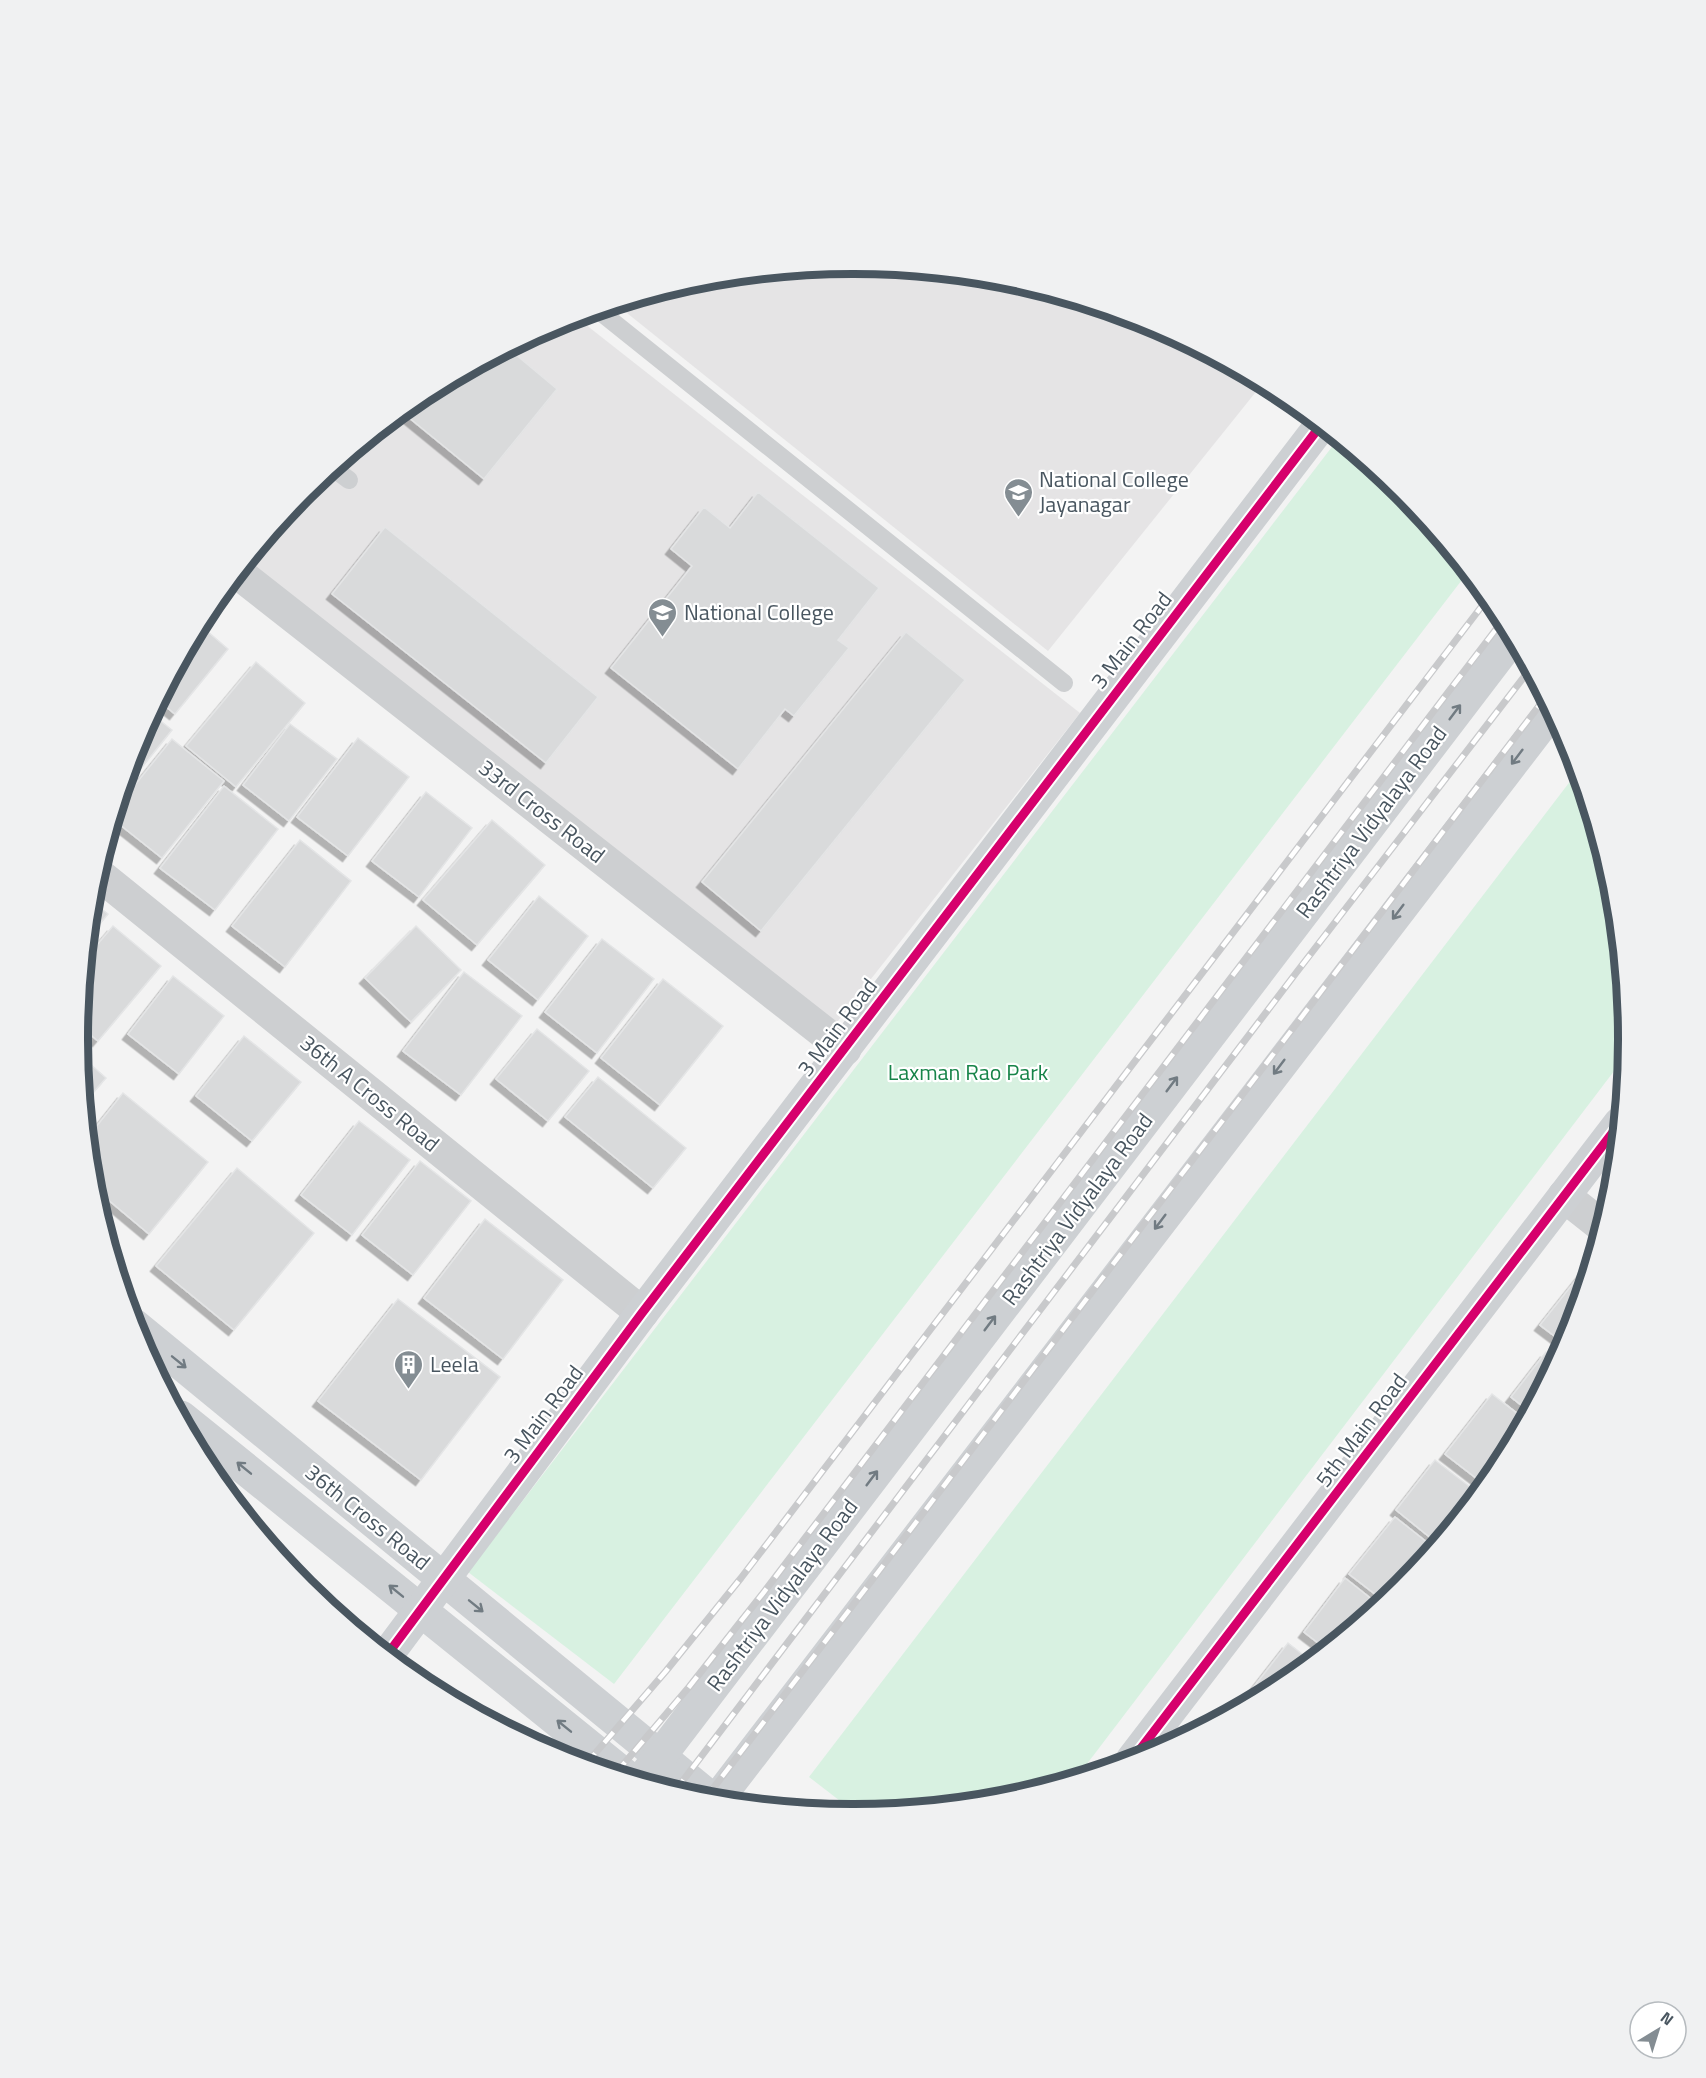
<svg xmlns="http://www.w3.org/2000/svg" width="1706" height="2078" viewBox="0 0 1706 2078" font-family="'Titillium Web',sans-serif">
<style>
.commercial{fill:#e6e6e2}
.education{fill:#e5e4e5}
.green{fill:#d8f1e1}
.building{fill:#d9dadb;stroke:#e4e5e6;stroke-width:1.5;filter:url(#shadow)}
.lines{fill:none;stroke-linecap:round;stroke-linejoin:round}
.lane{stroke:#cdcfd1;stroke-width:18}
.street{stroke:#cdcfd1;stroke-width:33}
.secondary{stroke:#cdd0d3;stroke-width:33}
.rail-casing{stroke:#c8c9cb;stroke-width:7}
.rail{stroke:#fff;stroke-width:4.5;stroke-dasharray:14;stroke-linecap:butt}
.cycleway-casing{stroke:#fff;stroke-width:13}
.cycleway{stroke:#d6006c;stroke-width:9}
.oneway{stroke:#717b82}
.labels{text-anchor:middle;stroke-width:4.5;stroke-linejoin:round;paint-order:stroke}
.poi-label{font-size:22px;fill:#495660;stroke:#fff;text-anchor:start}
.street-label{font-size:22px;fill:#495660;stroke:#fff}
.park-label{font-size:22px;fill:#178449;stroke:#fff}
.rim{fill:none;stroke:#495660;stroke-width:8}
</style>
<defs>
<filter id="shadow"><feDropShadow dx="-5.5" dy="5.5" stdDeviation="0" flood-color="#0004"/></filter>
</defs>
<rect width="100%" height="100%" fill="#f3f3f3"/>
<polygon class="commercial" points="285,1562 344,1610 340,1616 305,1587"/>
<g class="education">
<polygon points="853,264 1005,279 1150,323 1263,383 1048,651 617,305 702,279"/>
<polygon points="576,317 1080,713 834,1026 246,563 305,491 423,394 557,323"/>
</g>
<g class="green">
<polygon points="1338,439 1401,491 1468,572 614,1684 468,1572"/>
<polygon points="1578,771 1613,888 1628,1039 1627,1054 1077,1777 1004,1799 857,1814 809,1777"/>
</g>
<g class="building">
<polygon points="509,349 557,389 484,479 402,412 423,394"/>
<polygon points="758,492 879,588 838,640 849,648 794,716 785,709 738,769 611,668 692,566 671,549 704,507 730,528"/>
<polygon points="385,527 598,697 546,763 332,594"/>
<polygon points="200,625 228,649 175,714 159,701"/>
<polygon points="906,632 965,680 761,931 702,882"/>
<polygon points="256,662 305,703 236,787 186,746"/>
<polygon points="152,714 172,730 122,792 137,742"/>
<polygon points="290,724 337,759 289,821 243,785"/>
<polygon points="358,738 409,777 348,856 297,817"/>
<polygon points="172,739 224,781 162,858 114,820 118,806"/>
<polygon points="224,786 278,829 215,910 160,868"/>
<polygon points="426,792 472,828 419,897 372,861"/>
<polygon points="492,820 545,865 477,945 423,900"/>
<polygon points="300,840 351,881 285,967 232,926"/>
<polygon points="539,896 588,936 538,1000 488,960"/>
<polygon points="92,901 108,914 88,938"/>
<polygon points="113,926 161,966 98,1041 79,1025 86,958"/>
<polygon points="416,926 461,970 411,1022 365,978"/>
<polygon points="602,939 654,979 597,1053 545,1012"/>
<polygon points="464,972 522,1016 461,1095 403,1051"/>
<polygon points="173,976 224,1016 179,1074 128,1034"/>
<polygon points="663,979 723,1026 660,1105 601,1058"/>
<polygon points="537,1029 589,1071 548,1121 496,1079"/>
<polygon points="244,1036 301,1082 252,1141 196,1096"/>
<polygon points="80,1055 106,1078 84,1103"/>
<polygon points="598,1077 686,1148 653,1188 565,1117"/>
<polygon points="123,1093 208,1162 149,1234 93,1187 88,1137"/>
<polygon points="359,1121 410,1160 352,1235 301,1195"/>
<polygon points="420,1161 471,1201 413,1275 362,1235"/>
<polygon points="237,1168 314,1233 234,1330 156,1266"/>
<polygon points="485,1219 563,1280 503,1359 424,1298"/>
<polygon points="1591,1261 1569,1336 1565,1344 1540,1325"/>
<polygon points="398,1299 500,1377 421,1480 318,1401"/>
<polygon points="1546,1352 1556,1360 1529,1411 1511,1397"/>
<polygon points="1492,1394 1524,1419 1497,1470 1485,1485 1445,1454"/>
<polygon points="1435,1460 1478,1493 1437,1543 1396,1510"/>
<polygon points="1395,1517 1433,1547 1401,1587 1384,1601 1349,1574"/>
<polygon points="1345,1578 1379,1605 1326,1649 1304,1632"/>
<polygon points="1288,1643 1311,1661 1283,1684 1256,1698 1249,1693"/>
</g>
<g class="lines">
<g class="lane">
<polyline points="598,310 1064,683"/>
<polyline points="333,468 349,480"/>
</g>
<g class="street">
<polyline points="238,573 845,1049"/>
<polyline points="97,873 642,1313"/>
<polyline points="1564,1196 1602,1226"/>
</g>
<g class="secondary">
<polyline points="134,1325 713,1800"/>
<polyline points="181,1417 626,1776"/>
<polyline points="387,1655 642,1313 1321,425"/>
<polyline points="1132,1760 1620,1123"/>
<polyline points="641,1781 1513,637"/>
<polyline points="716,1801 1552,711"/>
</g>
<defs>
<g id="rail">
<polyline points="586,1764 666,1671 741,1578 1488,598"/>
<polyline points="616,1773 689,1687 764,1592 1503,620"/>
<polyline points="675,1791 1296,973 1530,669"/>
<polyline points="705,1799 1545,698"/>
</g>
</defs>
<use href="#rail" class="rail-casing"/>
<use href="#rail" class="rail"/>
<defs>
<g id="cycleway">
<polyline points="387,1655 642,1313 1321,425"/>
<polyline points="1132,1760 1620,1123"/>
</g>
</defs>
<use href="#cycleway" class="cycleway-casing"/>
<use href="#cycleway" class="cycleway"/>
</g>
<defs><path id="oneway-shaft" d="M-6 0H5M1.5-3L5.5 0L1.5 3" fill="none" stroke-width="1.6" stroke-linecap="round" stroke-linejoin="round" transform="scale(1.5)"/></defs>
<g class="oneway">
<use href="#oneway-shaft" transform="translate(1455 712) rotate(-53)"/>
<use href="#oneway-shaft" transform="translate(1517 757) rotate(127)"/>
<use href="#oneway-shaft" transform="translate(1398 912) rotate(127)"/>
<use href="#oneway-shaft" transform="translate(1279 1067) rotate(127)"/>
<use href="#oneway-shaft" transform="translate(1172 1084) rotate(-53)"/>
<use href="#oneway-shaft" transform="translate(1160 1222) rotate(127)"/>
<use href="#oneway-shaft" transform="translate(990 1323) rotate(-53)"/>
<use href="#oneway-shaft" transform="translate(179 1362) rotate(39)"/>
<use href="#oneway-shaft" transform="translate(244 1468) rotate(-141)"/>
<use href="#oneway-shaft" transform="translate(872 1478) rotate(-53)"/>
<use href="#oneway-shaft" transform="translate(396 1591) rotate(-141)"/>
<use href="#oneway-shaft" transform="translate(476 1606) rotate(39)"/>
<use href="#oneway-shaft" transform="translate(564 1726) rotate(-141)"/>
</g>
<defs>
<symbol id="university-pin" viewBox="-11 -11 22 30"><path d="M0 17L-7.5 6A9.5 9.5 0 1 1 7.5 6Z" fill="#848d93" stroke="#fff"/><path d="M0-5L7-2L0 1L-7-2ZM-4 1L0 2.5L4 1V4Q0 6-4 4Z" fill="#fff"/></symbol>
<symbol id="building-pin" viewBox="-11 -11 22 30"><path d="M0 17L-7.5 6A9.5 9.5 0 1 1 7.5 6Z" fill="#848d93" stroke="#fff"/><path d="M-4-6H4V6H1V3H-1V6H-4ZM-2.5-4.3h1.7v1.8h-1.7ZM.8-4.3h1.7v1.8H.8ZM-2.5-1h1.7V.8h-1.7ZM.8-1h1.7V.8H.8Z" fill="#fff"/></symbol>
</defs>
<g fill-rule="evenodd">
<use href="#university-pin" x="1002" y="476" width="33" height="45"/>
<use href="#university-pin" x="646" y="596" width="33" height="45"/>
<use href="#building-pin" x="392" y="1348" width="33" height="45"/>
</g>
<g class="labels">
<g class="poi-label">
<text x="1039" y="487">National College<tspan x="1039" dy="25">Jayanagar</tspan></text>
<text x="684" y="620">National College</text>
<text x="430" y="1372">Leela</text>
</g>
<g class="street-label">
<text transform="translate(1131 640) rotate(-52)" y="8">3 Main Road</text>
<text transform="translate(542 811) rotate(38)" y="8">33rd Cross Road</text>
<text transform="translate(1371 822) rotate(-53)" y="8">Rashtriya Vidyalaya Road</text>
<text transform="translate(837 1027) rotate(-53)" y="8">3 Main Road</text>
<text transform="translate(370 1093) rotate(39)" y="8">36th A Cross Road</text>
<text transform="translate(1077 1209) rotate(-53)" y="8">Rashtriya Vidyalaya Road</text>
<text transform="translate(543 1414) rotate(-53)" y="8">3 Main Road</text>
<text transform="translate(1361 1430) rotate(-53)" y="8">5th Main Road</text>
<text transform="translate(368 1517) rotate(39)" y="8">36th Cross Road</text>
<text transform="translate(782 1595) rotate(-53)" y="8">Rashtriya Vidyalaya Road</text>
</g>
<g class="park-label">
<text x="968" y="1080">Laxman Rao Park</text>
</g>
</g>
<path d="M0 0H1706V2078H0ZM852 274H854A764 764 0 0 1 1618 1038V1040A764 764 0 0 1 854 1804H852A764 764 0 0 1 88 1040V1038A764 764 0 0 1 852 274Z" fill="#f0f1f2" fill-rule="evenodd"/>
<path class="rim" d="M852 274H854A764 764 0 0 1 1618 1038V1040A764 764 0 0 1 854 1804H852A764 764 0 0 1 88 1040V1038A764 764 0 0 1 852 274Z"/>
<g transform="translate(1658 2030) rotate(38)"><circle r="28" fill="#ffffff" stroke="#b6bbbf" stroke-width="1.5"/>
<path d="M0-4.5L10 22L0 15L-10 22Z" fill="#848d93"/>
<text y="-9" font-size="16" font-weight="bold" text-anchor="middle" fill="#495660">N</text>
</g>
</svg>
